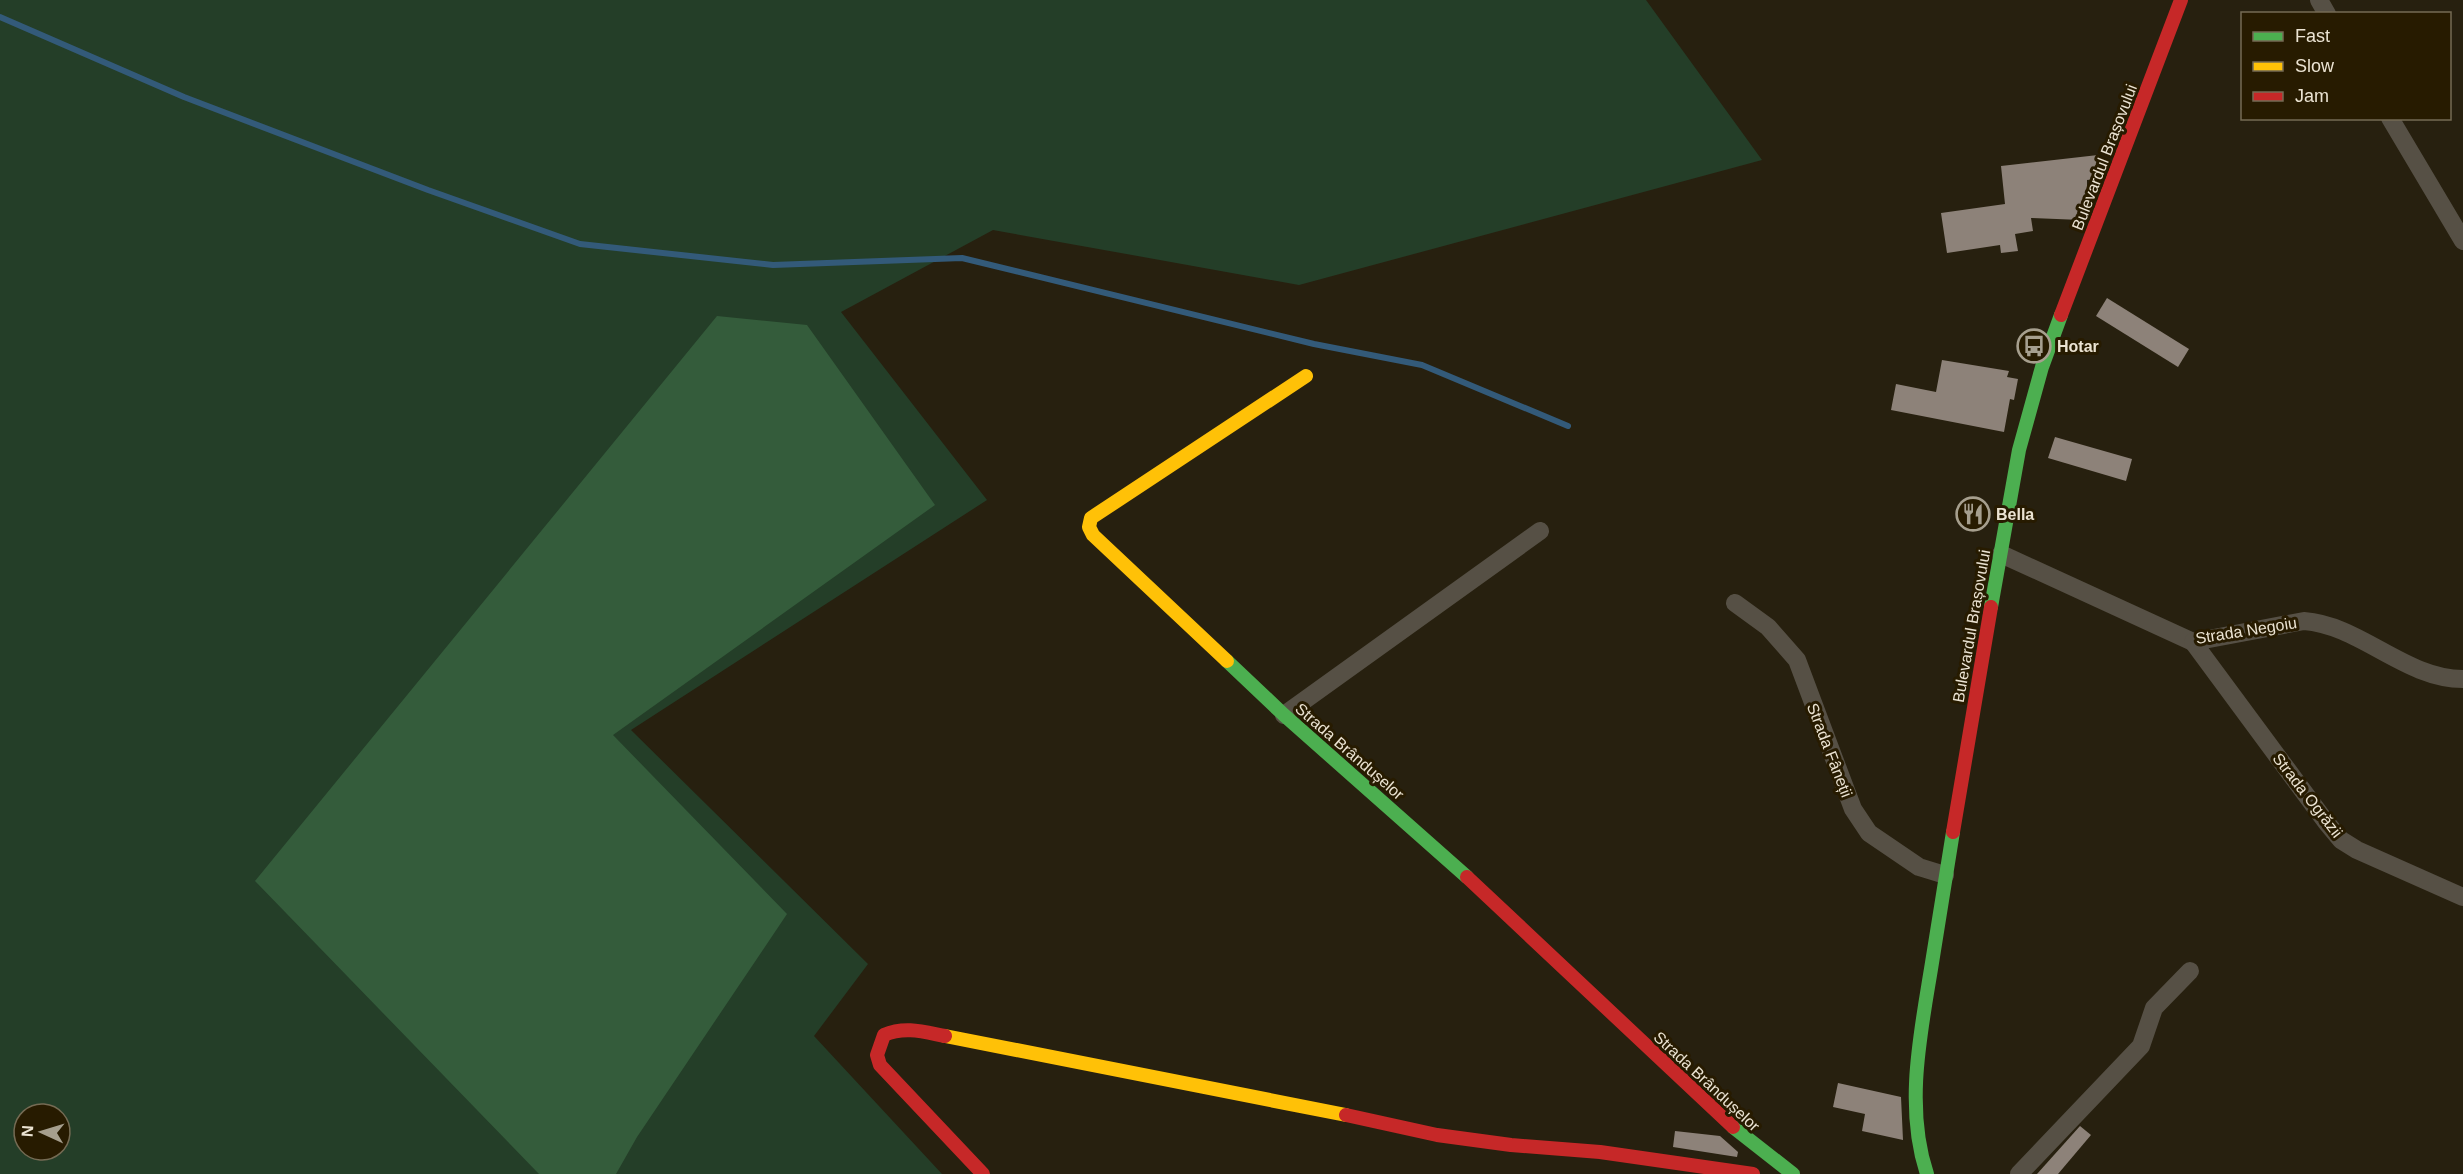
<svg xmlns="http://www.w3.org/2000/svg" width="2463" height="1174" viewBox="0 0 2463 1174" font-family="Arial,sans-serif">
<style>
.green{fill:#243e28;fill-rule:evenodd}
.forest{fill:#345c3b}
.lines{fill:none;stroke-linecap:round;stroke-linejoin:round}
.stream{stroke:#335a79;stroke-width:6}
.building{fill:#8d8279}
.street{stroke:#565045;stroke-width:18}
.fast{stroke:#4caf50;stroke-width:14}
.slow{stroke:#ffc107;stroke-width:14}
.jam{stroke:#c62828;stroke-width:14}
.labels{text-anchor:middle;stroke-width:6;stroke-linejoin:round;paint-order:stroke}
.street-label{font-size:16px;fill:#ebe3d2;stroke:#271b00}
.poi-label{font-size:16px;font-weight:bold;fill:#ebe3d2;stroke:#271b00;text-anchor:start}
</style>
<rect width="100%" height="100%" fill="#27200f"/>
<path class="green" d="M0,0H1646L1762,160L1299,285L993,230L841,312L987,500L631,730L868,964L814,1036L942,1174H0ZM24,1114H60V1150H24Z"/>
<polygon class="forest" points="717,316 807,325 935,505 613,735 787,914 637,1137 616,1174 539,1174 255,881"/>
<g class="lines">
<polyline class="stream" points="0,17 184,97 428,190 580,244 773,265 962,258 1314,344 1422,365 1568,426"/>
</g>
<g class="building">
<polygon points="2098,155 2100,172 2097,179 2087,180 2087,206 2081,220 2031,218 2033,231 2015,234 2018,251 2001,253 2000,245 1947,253 1941,213 2005,204 2001,166"/>
<polygon points="2107,298 2189,349 2178,367 2096,316"/>
<polygon points="1942,360 2009,371 2007,377 2018,379 2014,400 2010,399 2004,432 1891,410 1896,384 1936,392"/>
<polygon points="2055,437 2132,459 2126,481 2048,458"/>
<polygon points="1838,1083 1901,1097 1903,1140 1862,1131 1865,1114 1833,1107"/>
<polygon points="2080,1126 2091,1135 2058,1174 2037,1174"/>
<polygon points="1675,1131 1720,1136 1738,1152 1737,1157 1673,1147"/>
</g>
<g class="lines">
<g class="street">
<polyline points="2319,0 2327,14"/>
<polyline points="2390,118 2463,241"/>
<path d="M2001,554L2193,642L2304,621C2360,625 2405,679 2463,679"/>
<polyline points="1735,603 1768,627 1797,660 1853,809 1869,833 1919,867 1945,875"/>
<polyline points="2193,642 2326,822 2341,840 2357,850 2463,897"/>
<polyline points="1284,715 1540,531"/>
<polyline points="2019,1174 2141,1046 2154,1008 2190,971"/>
</g>
<g class="fast">
<polyline points="1991,607 2019,450 2042,367 2061,315"/>
<polyline points="1227,661 1284,715 1467,877"/>
<polyline points="1733,1127 1793,1174"/>
<path d="M1927,1174C1905,1108 1920,1036 1931,969C1938,923 1946,878 1953,832"/>
</g>
<g class="slow">
<polyline points="1227,661 1093,535 1089,527 1091,518 1306,376"/>
<polyline points="945,1036 1346,1115"/>
</g>
<g class="jam">
<polyline points="2061,315 2181,0"/>
<polyline points="1953,832 1991,607"/>
<polyline points="1467,877 1733,1127"/>
<path d="M945,1036C924,1032 905,1026 884,1035L877,1055L880,1065L983,1174"/>
<polyline points="1346,1115 1437,1135 1511,1145 1600,1152 1753,1174"/>
</g>
</g>
<defs>
<symbol id="bus-ring" viewBox="-11 -11 22 22"><circle r="9.5" fill="#271b00" stroke="#a69f8e" stroke-width="1.5"/><path d="M-5-6H5V4H4V6H2V4H-2V6H-4V4H-5ZM-3.5-4V0h7V-4ZM-3.5 1.2v1.5H-2V1.2ZM2 1.2v1.5H3.5V1.2Z" fill="#a69f8e"/></symbol>
<symbol id="restaurant-ring" viewBox="-11 -11 22 22"><circle r="9.5" fill="#271b00" stroke="#a69f8e" stroke-width="1.5"/><path d="M-5-6h1v4h1v-4h1v4h1v-4h1v5L-1.5 .5V6h-2V.5L-5-1ZM5-6V6H3V1.5H1.5Q1.5-4 5-6Z" fill="#a69f8e"/></symbol>
</defs>
<g fill-rule="evenodd">
<use href="#bus-ring" x="2015" y="327" width="38" height="38"/>
<use href="#restaurant-ring" x="1954" y="495" width="38" height="38"/>
</g>
<g class="labels">
<g class="street-label">
<text transform="translate(2104 157) rotate(-69)" y="6">Bulevardul Brașovului</text>
<text transform="translate(1971 626) rotate(-80)" y="6">Bulevardul Brașovului</text>
<text transform="translate(2246 630) rotate(-9)" y="6">Strada Negoiu</text>
<text transform="translate(1830 750) rotate(69)" y="6">Strada Fâneții</text>
<text transform="translate(1350 751) rotate(41)" y="6">Strada Brândușelor</text>
<text transform="translate(2308 795) rotate(52)" y="6">Strada Ogrăzii</text>
<text transform="translate(1707 1081) rotate(43)" y="6">Strada Brândușelor</text>
</g>
<g class="poi-label">
<text x="2057" y="352">Hotar</text>
<text x="1996" y="520">Bella</text>
</g>
</g>
<rect x="2241" y="12" width="210" height="108" fill="#271b00" stroke="#756b54" stroke-width="1.5"/>
<rect x="2253" y="32" width="30" height="9" fill="#4caf50" stroke="#756b54" stroke-width="1.5"/>
<text x="2295" y="42" font-size="18" fill="#ebe3d2">Fast</text>
<rect x="2253" y="62" width="30" height="9" fill="#ffc107" stroke="#756b54" stroke-width="1.5"/>
<text x="2295" y="72" font-size="18" fill="#ebe3d2">Slow</text>
<rect x="2253" y="92" width="30" height="9" fill="#c62828" stroke="#756b54" stroke-width="1.5"/>
<text x="2295" y="102" font-size="18" fill="#ebe3d2">Jam</text>
<g transform="translate(42 1132) rotate(274)"><circle r="28" fill="#271b00" stroke="#756b54" stroke-width="1.5"/>
<path d="M0-4.5L10 22L0 15L-10 22Z" fill="#a69f8e"/>
<text y="-9" font-size="16" font-weight="bold" text-anchor="middle" fill="#ebe3d2">N</text>
</g>
</svg>
